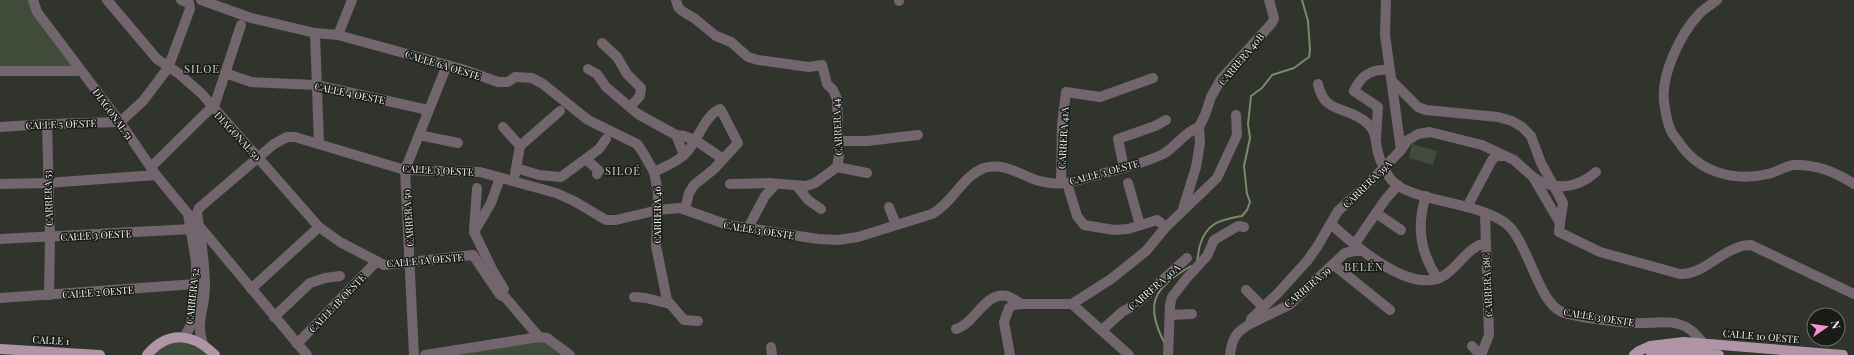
<svg xmlns="http://www.w3.org/2000/svg" width="1854" height="355" viewBox="0 0 1854 355" font-family="'Playfair Display',serif">
<style>
.green{fill:#414b39}
.lines{fill:none;stroke-linecap:round;stroke-linejoin:round}
.stream{stroke:#7a8a6d;stroke-width:2}
.minor{stroke:#72656d;stroke-width:10}
.major{stroke:#b095a6;stroke-width:10}
.labels{text-anchor:middle;stroke-width:3;stroke-linejoin:round;paint-order:stroke}
.street-label{font-size:10px;fill:#f2f5f0;stroke:#191b17}
.neighbourhood-label{font-size:11px;letter-spacing:1px;fill:#cdd3c9;stroke:#191b17}
</style>
<rect width="100%" height="100%" fill="#30342c"/>
<g class="green">
<polygon points="0,0 33,0 81,71 0,71"/>
<polygon points="1412,144 1437,151 1433,165 1409,158"/>
<polygon points="539,337 570,355 425,355"/>
<polygon points="176,338 215,355 147,355"/>
</g>
<g class="lines">
<g class="stream">
<path d="M1197,260C1199,255 1198,250 1200,245C1207,222 1221,220 1242,216L1247,210L1250,202L1247,194L1244,166L1250,138L1248,124L1251,96L1262,88L1272,75L1294,68L1309,57L1310,50L1308,21L1302,0"/>
<path d="M1165,344C1144,304 1153,288 1191,266"/>
</g>
<g class="minor">
<polyline points="33,0 37,12 120,122 156,175 188,214 196,262 196,284 190,327 184,337"/>
<polyline points="107,0 157,59 178,73 201,93 319,227 340,242 384,265 473,255 500,295 505,297 539,337"/>
<polyline points="201,0 251,18 315,33 338,35 462,69 498,82 508,82 515,77 532,78 543,84 588,120 637,144 642,151 654,172 658,192 656,246 667,300 684,320 698,321"/>
<polyline points="676,0 678,7 682,11 694,18 716,36 731,42 748,57 758,60 809,67 822,65 827,84 833,90 837,99 839,156 837,167"/>
<polyline points="1386,0 1385,35 1401,150"/>
<path d="M1717,0C1711,5 1705,8 1700,13C1680,34 1658,79 1665,108C1666,114 1667,122 1670,128C1671,133 1675,137 1678,141C1698,172 1733,182 1768,174C1777,172 1785,166 1794,165C1816,164 1836,172 1854,184"/>
<polyline points="899,1 899,0"/>
<polyline points="315,33 319,144"/>
<polyline points="338,35 352,0"/>
<polyline points="602,43 617,57 627,74 641,88 640,96 630,107"/>
<polyline points="588,69 597,74 606,87 638,114 676,135 684,136 695,140 723,159"/>
<polyline points="0,71 81,71"/>
<polyline points="225,73 251,82 316,85 428,110"/>
<polyline points="1392,81 1418,107 1426,110 1498,117 1512,121 1522,127 1531,136 1541,163 1563,203 1560,223"/>
<path d="M1318,84C1324,115 1347,105 1367,123C1377,132 1375,141 1378,153C1381,164 1388,179 1398,186C1428,203 1473,202 1504,222C1528,238 1537,302 1562,312C1575,317 1620,323 1636,323C1648,324 1667,320 1678,324C1690,327 1697,335 1704,344"/>
<polyline points="47,124 50,237 49,295"/>
<polyline points="0,127 47,124 120,122 143,101 168,68 190,9 189,3 181,0"/>
<polyline points="503,127 520,146"/>
<polyline points="419,135 458,143"/>
<polyline points="676,135 684,155"/>
<path d="M1376,137L1378,107L1354,91C1361,75 1372,68 1390,70"/>
<polyline points="839,141 867,141 918,135"/>
<polyline points="586,159 599,171 597,174"/>
<polyline points="151,167 215,104 241,25"/>
<polyline points="516,168 539,175 561,177 599,149 606,139"/>
<polyline points="1124,168 1118,139 1155,126 1166,120"/>
<path d="M654,172C664,167 678,162 686,153C697,142 705,115 720,109L722,112L738,143L714,169L694,185L689,193L685,210"/>
<polyline points="515,174 520,146 560,111"/>
<path d="M1533,177C1553,191 1577,189 1596,172"/>
<polyline points="500,178 491,203 474,232 493,271 504,289"/>
<polyline points="1061,183 1062,124 1066,92 1100,97 1153,78"/>
<polyline points="1067,183 1077,216 1084,225 1114,230 1128,229 1157,220 1162,224 1165,228"/>
<polyline points="1128,183 1140,225"/>
<polyline points="0,184 47,183 156,175"/>
<polyline points="730,184 769,183 806,186 815,183 837,167 867,173"/>
<polyline points="797,186 808,200 821,209"/>
<path d="M1426,196C1416,226 1420,253 1438,279"/>
<polyline points="889,207 896,225"/>
<polyline points="1467,207 1492,160 1496,156 1505,156"/>
<polyline points="1183,209 1196,167 1200,143 1199,127 1205,115 1211,97 1221,79 1272,23 1274,18 1269,0"/>
<polyline points="1376,213 1401,230"/>
<path d="M1331,224C1354,245 1412,297 1445,275C1460,265 1468,247 1485,243"/>
<polyline points="200,227 307,355"/>
<polyline points="750,228 750,224 765,196 775,185"/>
<polyline points="474,230 477,188"/>
<polyline points="0,239 192,229"/>
<polyline points="1354,245 1385,200 1398,185"/>
<polyline points="1334,265 1390,310"/>
<polyline points="251,289 319,227"/>
<polyline points="1246,290 1263,307"/>
<polyline points="634,297 646,298 670,304"/>
<polyline points="0,298 196,284"/>
<polyline points="1072,304 1129,355"/>
<polyline points="1170,315 1192,314"/>
<polyline points="274,317 310,283 325,278 340,276"/>
<polyline points="1250,324 1289,305 1345,253 1354,251 1362,251"/>
<path d="M956,329C974,325 985,291 1007,296C1012,298 1017,301 1021,304"/>
<polyline points="1102,330 1122,312 1136,304 1187,258"/>
<path d="M203,344C195,323 205,308 205,287C205,261 201,238 197,213L199,208L274,144L287,137H295L405,170L480,172L556,193L574,201L606,220H616L658,210L680,208L728,225L818,239L838,240L858,237L932,214C953,203 961,177 984,168C1003,162 1019,174 1036,180C1045,183 1056,184 1066,183C1075,182 1084,178 1093,176C1113,171 1147,163 1165,153C1177,145 1185,132 1199,127"/>
<polyline points="297,344 377,261"/>
<polyline points="1472,346 1480,355"/>
<polyline points="771,347 772,355"/>
<polyline points="414,355 405,170 447,65"/>
<polyline points="425,355 539,337 547,338 570,355"/>
<polyline points="1010,355 1004,322 1009,308 1013,305 1021,304 1072,304 1111,279 1146,251 1165,228 1217,178 1237,135 1236,115"/>
<polyline points="1168,355 1170,305 1172,297 1186,279 1207,256 1214,240 1238,226 1244,227"/>
<path d="M1230,355C1232,338 1236,332 1250,324L1251,319L1278,293L1307,261L1317,247L1338,211L1370,182L1401,150L1408,140L1418,134L1430,132L1482,145L1514,160L1533,177L1560,223L1559,232L1600,252L1680,274C1704,274 1717,254 1739,247C1743,245 1748,245 1751,245L1854,294"/>
<polyline points="1481,355 1489,335 1485,214"/>
</g>
<g class="major">
<polyline points="0,349 100,355"/>
<path d="M147,355C168,330 193,333 215,355"/>
<polyline points="1634,355 1639,351 1650,346 1684,342 1843,355"/>
<path d="M1651,355C1671,346 1698,352 1719,355"/>
</g>
</g>
<g class="labels">
<g class="street-label">
<text transform="translate(1241 59) rotate(-50)" y="4">CARRERA 40B</text>
<text transform="translate(443 65) rotate(17)" y="4">CALLE 6A OESTE</text>
<text transform="translate(350 93) rotate(12)" y="4">CALLE 4 OESTE</text>
<text transform="translate(113 114) rotate(54)" y="4">DIAGONAL 51</text>
<text transform="translate(61 124) rotate(-2)" y="4">CALLE 5 OESTE</text>
<text transform="translate(837 127) rotate(-93)" y="4">CARRERA 44</text>
<text transform="translate(238 136) rotate(47)" y="4">DIAGONAL 50</text>
<text transform="translate(1063 138) rotate(-87)" y="4">CARRERA 41A</text>
<text transform="translate(438 170) rotate(3)" y="4">CALLE 3 OESTE</text>
<text transform="translate(1104 172) rotate(-15)" y="4">CALLE 3 OESTE</text>
<text transform="translate(1367 184) rotate(-44)" y="4">CARRERA 39A</text>
<text transform="translate(48 198) rotate(-92)" y="4">CARRERA 53</text>
<text transform="translate(657 215) rotate(-90)" y="4">CARRERA 46</text>
<text transform="translate(408 218) rotate(-94)" y="4">CARRERA 50</text>
<text transform="translate(759 230) rotate(9)" y="4">CALLE 3 OESTE</text>
<text transform="translate(96 235) rotate(-3)" y="4">CALLE 3 OESTE</text>
<text transform="translate(425 260) rotate(-5)" y="4">CALLE 1A OESTE</text>
<text transform="translate(1487 285) rotate(-93)" y="4">CARRERA 38C</text>
<text transform="translate(1154 287) rotate(-41)" y="4">CARRERA 40A</text>
<text transform="translate(1307 287) rotate(-40)" y="4">CARRERA 39</text>
<text transform="translate(98 292) rotate(-4)" y="4">CALLE 2 OESTE</text>
<text transform="translate(192 296) rotate(-84)" y="4">CARRERA 52</text>
<text transform="translate(337 303) rotate(-46)" y="4">CALLE 1B OESTE</text>
<text transform="translate(1599 317) rotate(9)" y="4">CALLE 3 OESTE</text>
<text transform="translate(1761 336) rotate(5)" y="4">CALLE 10 OESTE</text>
<text transform="translate(51 340) rotate(3)" y="4">CALLE 1</text>
</g>
<g class="neighbourhood-label">
<text x="202" y="73">SILOE</text>
<text x="623" y="175">SILOÉ</text>
<text x="1364" y="271">BELÉN</text>
</g>
</g>
<g transform="translate(1826 327) rotate(77)"><circle r="19" fill="#191b17" stroke="#70726e"/>
<path d="M0-3L7 15L0 10L-7 15Z" fill="#f591d2"/>
<text y="-6" font-size="11" font-weight="bold" text-anchor="middle" fill="#f2f5f0">N</text>
</g>
</svg>
